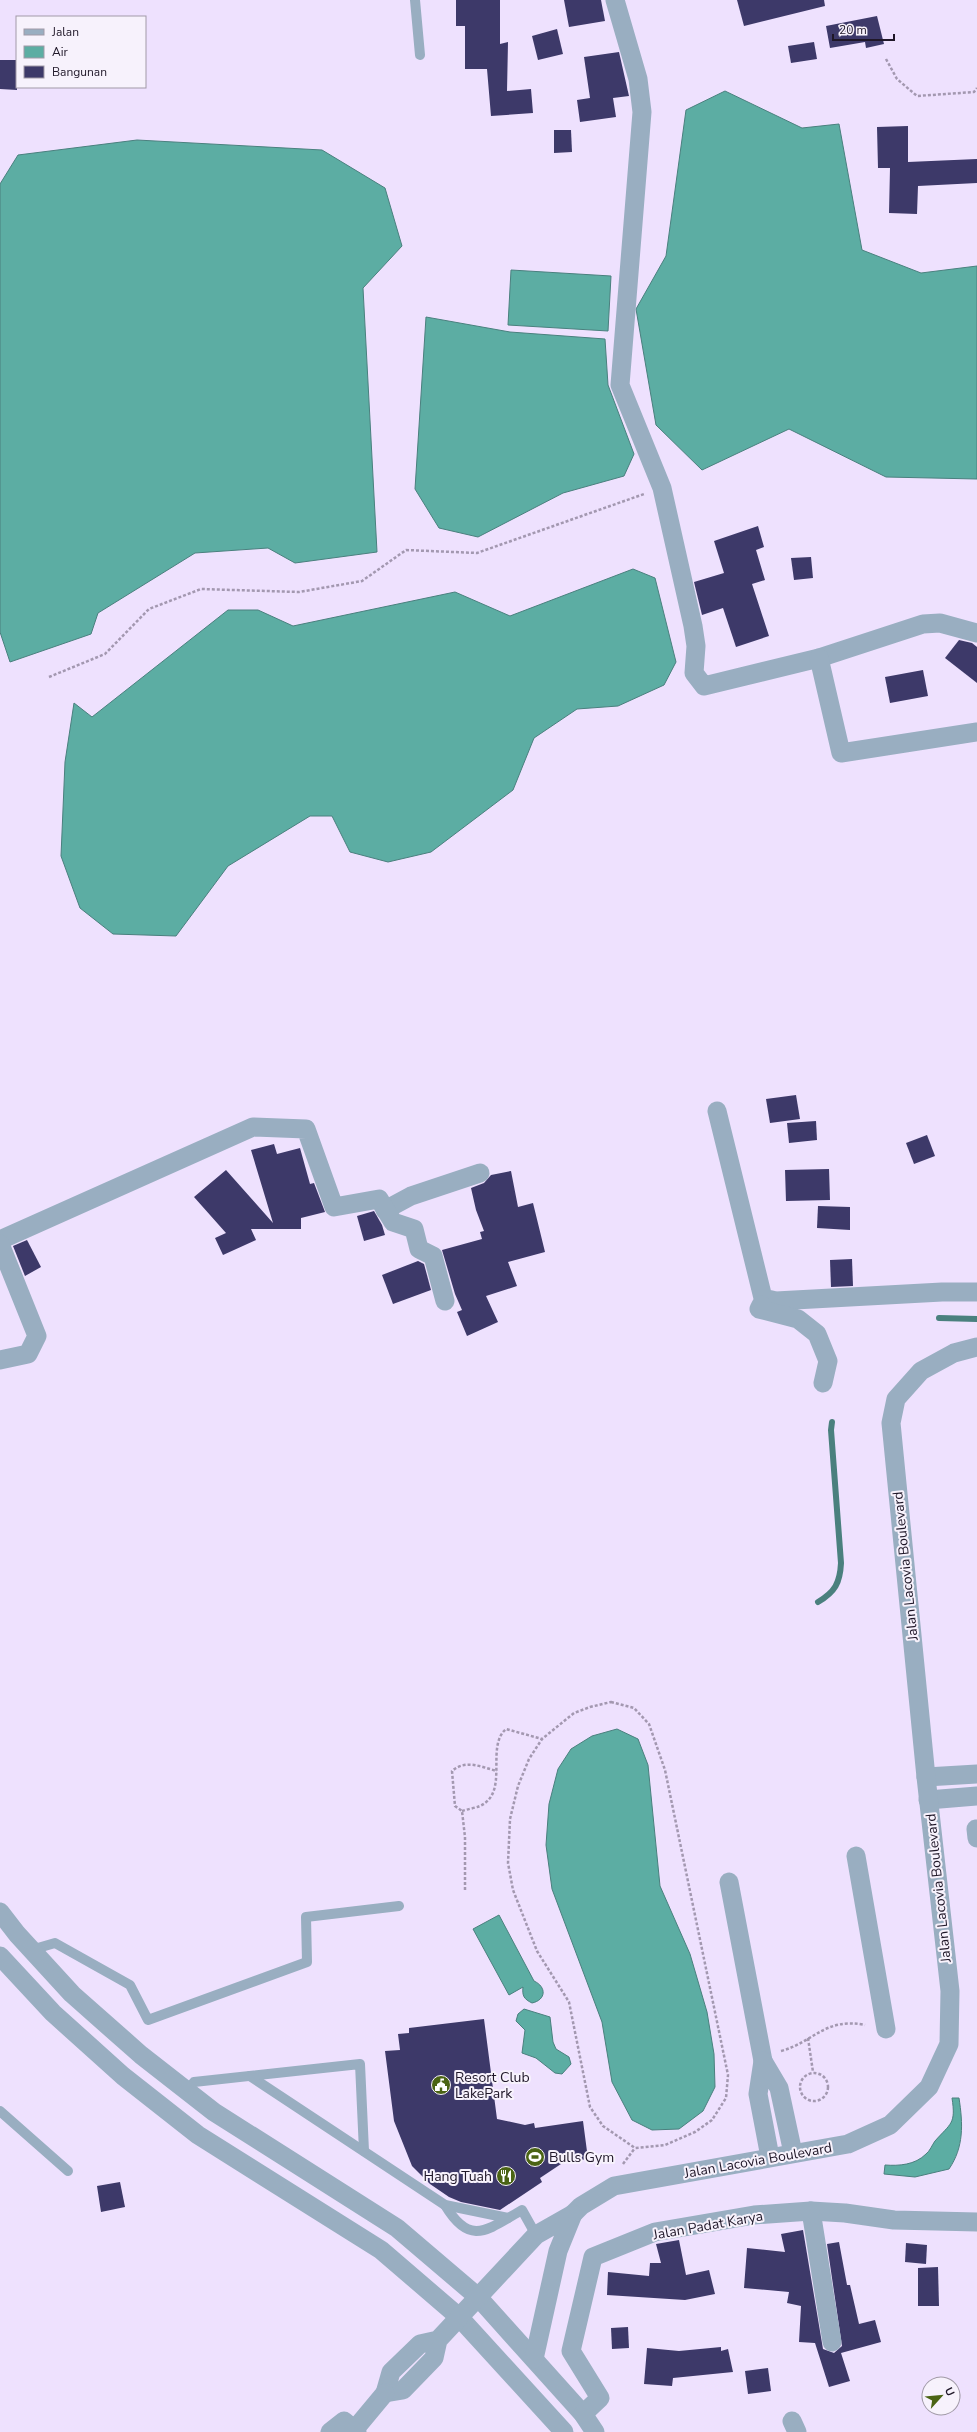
<svg xmlns="http://www.w3.org/2000/svg" width="977" height="2432" viewBox="0 0 977 2432" font-family="'Nunito Sans',sans-serif">
<style>
.water{fill:#5cada3;stroke:#4a807e}
.lines{fill:none;stroke-linecap:round;stroke-linejoin:round}
.stream{stroke:#4a807e;stroke-width:6}
.building{fill:#3d3969}
.path{stroke:#a398b0;stroke-width:2.5;stroke-dasharray:3 2;stroke-linecap:butt}
.lane{stroke:#99aec1;stroke-width:10}
.street{stroke:#99aec1;stroke-width:19}
.labels{text-anchor:middle;stroke-width:4;stroke-linejoin:round;paint-order:stroke}
.street-label{font-size:14px;fill:#1f1728;stroke:#f7f2fc}
.poi-label{font-size:14px;fill:#1f1728;stroke:#f7f2fc;text-anchor:start}
</style>
<rect width="100%" height="100%" fill="#eee1fe"/>
<g class="water">
<polygon points="725,91 802,128 839,124 862,250 921,273 977,266 977,479 886,477 789,429 702,470 656,425 636,309 666,256 686,110"/>
<polygon points="137,140 322,150 385,188 402,246 363,288 377,552 295,563 268,548 195,553 98,613 91,634 10,662 0,632 0,184 18,155"/>
<polygon points="511,270 611,276 608,331 508,325"/>
<polygon points="426,317 510,332 605,339 608,385 634,454 624,476 563,493 478,537 439,528 415,489"/>
<polygon points="633,569 655,578 676,662 664,685 618,706 577,709 534,738 513,790 431,852 388,862 350,852 332,816 310,816 228,866 176,936 113,934 80,908 61,856 65,762 74,703 92,717 228,610 258,610 293,626 455,592 510,616"/>
<polygon points="617,1729 638,1739 648,1765 660,1886 690,1954 707,2012 714,2054 715,2087 703,2111 679,2129 652,2130 632,2120 612,2082 602,2022 552,1889 546,1845 549,1804 558,1769 571,1749 592,1736"/>
<path d="M499,1915L534,1981C547,1987 546,2000 532,2003C524,1999 522,1996 523,1987L509,1995L473,1929Z"/>
<polygon points="524,2009 550,2017 553,2042 556,2049 569,2057 571,2064 562,2074 555,2073 536,2058 522,2053 525,2030 516,2021 518,2014"/>
<path d="M952,2098H959C963,2124 964,2147 949,2169L915,2177L884,2174L885,2165C899,2166 915,2165 926,2154C930,2151 932,2145 935,2141C951,2123 956,2124 952,2098Z"/>
</g>
<g class="lines">
<g class="stream">
<polyline points="939,1318 977,1319"/>
<path d="M818,1602C835,1592 840,1583 841,1563L831,1430L832,1422"/>
</g>
</g>
<g class="building">
<polygon points="456,0 500,0 500,44 508,42 507,91 531,89 533,113 491,116 487,69 465,69 465,26 456,26"/>
<polygon points="564,0 601,0 605,21 569,27"/>
<polygon points="737,0 824,0 825,6 744,26"/>
<polygon points="877,16 884,44 866,48 865,42 830,48 826,26"/>
<polygon points="557,29 563,54 538,60 532,36"/>
<polygon points="814,42 817,59 791,63 788,46"/>
<polygon points="619,52 629,96 613,98 616,117 580,122 577,100 590,98 584,57"/>
<polygon points="0,60 17,60 17,90 0,89"/>
<polygon points="908,126 908,162 977,159 977,183 918,186 917,214 889,213 890,168 878,168 877,127"/>
<polygon points="554,130 571,130 572,152 554,153"/>
<polygon points="758,526 764,547 756,550 765,580 752,584 769,636 736,647 723,608 702,615 694,582 724,573 714,541"/>
<polygon points="811,557 813,578 794,580 791,558"/>
<polygon points="959,640 972,643 977,647 977,683 945,658"/>
<polygon points="923,670 928,696 890,703 885,677"/>
<polygon points="796,1095 800,1119 770,1123 766,1099"/>
<polygon points="816,1121 817,1140 789,1143 787,1123"/>
<polygon points="927,1135 935,1156 914,1164 906,1143"/>
<polygon points="274,1144 277,1154 300,1148 310,1184 314,1183 325,1212 301,1218 301,1229 251,1229 256,1240 223,1255 215,1238 226,1233 194,1197 226,1170 273,1223 251,1150"/>
<polygon points="829,1169 830,1200 786,1201 785,1170"/>
<polygon points="511,1171 518,1207 533,1203 545,1252 508,1262 517,1286 486,1296 498,1322 467,1336 457,1312 462,1310 455,1294 442,1250 482,1239 480,1232 484,1231 476,1210 471,1188 484,1183 491,1175"/>
<polygon points="818,1206 850,1207 850,1230 817,1228"/>
<polygon points="374,1211 382,1225 385,1235 364,1241 357,1216"/>
<polygon points="27,1240 41,1267 25,1276 13,1246"/>
<polygon points="852,1259 853,1286 831,1287 830,1260"/>
<polygon points="418,1261 424,1264 431,1290 393,1304 382,1275"/>
<polygon points="484,2019 497,2119 525,2125 534,2123 535,2128 583,2121 588,2159 564,2162 540,2178 542,2182 500,2210 461,2202 449,2197 430,2184 412,2166 394,2121 385,2051 400,2050 398,2034 409,2033 409,2028"/>
<polygon points="120,2182 125,2207 101,2212 97,2186"/>
<polygon points="803,2230 823,2349 834,2353 842,2346 827,2244 839,2242 847,2285 850,2285 859,2324 875,2320 881,2342 841,2353 850,2381 829,2387 815,2343 799,2342 801,2306 787,2303 789,2292 744,2288 747,2248 785,2252 781,2234"/>
<polygon points="679,2240 686,2275 709,2270 715,2294 685,2300 607,2295 608,2272 649,2276 650,2263 661,2263 656,2244"/>
<polygon points="906,2243 927,2245 926,2264 905,2262"/>
<polygon points="938,2267 939,2306 918,2306 918,2268"/>
<polygon points="628,2327 629,2348 612,2349 611,2328"/>
<polygon points="721,2347 721,2351 728,2349 733,2372 673,2378 672,2386 644,2384 647,2348 679,2351"/>
<polygon points="768,2368 771,2391 748,2394 745,2371"/>
</g>
<g class="lines">
<g class="path">
<polyline points="886,59 897,79 917,96 974,92 977,88"/>
<polyline points="49,677 105,654 149,609 201,589 299,592 362,581 406,550 477,553 644,494"/>
<polygon points="611,1702 634,1708 649,1724 665,1770 728,2075 726,2098 712,2120 695,2132 665,2145 635,2148 603,2126 590,2107 569,2002 537,1951 513,1890 508,1863 510,1819 518,1786 529,1759 542,1739 574,1713 590,1707"/>
<path d="M462,1811C468,1809 475,1808 480,1806C510,1792 485,1747 506,1729L542,1739"/>
<path d="M465,1890V1837L462,1811L455,1806L452,1771C466,1759 481,1767 497,1771"/>
<polyline points="808,2038 813,2072"/>
<path d="M781,2051C814,2042 825,2017 865,2025"/>
<circle cx="814" cy="2087" r="14"/>
<polyline points="623,2164 635,2148"/>
</g>
<g class="lane">
<polyline points="415,0 420,55"/>
<polyline points="31,1950 55,1943 130,1985 148,2020 307,1962 306,1917 399,1906"/>
<polyline points="250,2076 445,2205 508,2218"/>
<polyline points="187,2091 194,2082 360,2064 364,2151"/>
<polyline points="0,2111 68,2171"/>
<path d="M445,2205C470,2247 487,2230 522,2210L536,2235"/>
</g>
<g class="street">
<polyline points="615,0 638,79 642,112 620,385 662,488 693,626 696,646 694,673 704,686 819,658 923,624 940,623 977,633"/>
<polyline points="819,658 841,753 977,732"/>
<polyline points="717,1111 763,1298 776,1301 942,1292 977,1292"/>
<polyline points="385,1210 411,1196 480,1173"/>
<polyline points="0,1240 253,1127 306,1129 334,1207 379,1199 393,1222 414,1229 419,1249 433,1256 445,1301"/>
<polyline points="0,1244 37,1336 28,1354 0,1360"/>
<polyline points="761,1305 759,1309 798,1319 817,1334 828,1361 823,1383"/>
<polyline points="926,1777 977,1774"/>
<polyline points="928,1800 977,1796"/>
<polyline points="976,1829 977,1838"/>
<polyline points="856,1856 886,2029"/>
<polyline points="729,1882 763,2061"/>
<polyline points="0,1912 17,1934 72,1994 141,2055 214,2112 397,2228 478,2297 583,2414 595,2432"/>
<polyline points="0,1956 53,2013 123,2076 198,2135 381,2250 459,2317 564,2432"/>
<polyline points="770,2157 758,2094 763,2061 779,2088 793,2153"/>
<polyline points="811,2211 832,2342"/>
<polyline points="573,2214 581,2206 614,2186 848,2144 890,2125 929,2087 949,2044 950,1991 926,1777 891,1423 896,1399 921,1371 954,1353 977,1347"/>
<polyline points="438,2340 420,2344 391,2372 385,2393 403,2390 434,2358 438,2340 536,2235 573,2214 558,2251 534,2359"/>
<polyline points="583,2414 600,2398 571,2351 593,2257 655,2232 754,2215 811,2211 845,2213 894,2220 977,2222"/>
<polyline points="792,2421 797,2432"/>
<polyline points="355,2429 385,2393"/>
<polyline points="330,2432 344,2421 357,2432"/>
</g>
</g>
<defs>
<symbol id="civic-disc" viewBox="-11 -11 22 22"><circle r="9.5" fill="#4b6414" stroke="#f7f2fc"/><path d="M-.6-6.5H3V-4.5H.6V-3L4-1V1h2V6H-6V1h2V-1L-.6-3ZM-1.2 2.5V6h2.4V2.5Z" fill="#fff"/></symbol>
<symbol id="stadium-disc" viewBox="-11 -11 22 22"><circle r="9.5" fill="#4b6414" stroke="#f7f2fc"/><path d="M0-5a6.5 5 0 1 0 0 10a6.5 5 0 1 0 0-10ZM-3.5-1.8h7v3.6h-7Z" fill="#fff"/></symbol>
<symbol id="restaurant-disc" viewBox="-11 -11 22 22"><circle r="9.5" fill="#4b6414" stroke="#f7f2fc"/><path d="M-5-6h1v4h1v-4h1v4h1v-4h1v5L-1.5 .5V6h-2V.5L-5-1ZM5-6V6H3V1.5H1.5Q1.5-4 5-6Z" fill="#fff"/></symbol>
</defs>
<g fill-rule="evenodd">
<use href="#civic-disc" x="430" y="2074" width="22" height="22"/>
<use href="#stadium-disc" x="524" y="2146" width="22" height="22"/>
<use href="#restaurant-disc" x="495" y="2165" width="22" height="22"/>
</g>
<g class="labels">
<g class="street-label">
<text transform="translate(905 1566) rotate(-96)" y="5">Jalan Lacovia Boulevard</text>
<text transform="translate(938 1888) rotate(-96)" y="5">Jalan Lacovia Boulevard</text>
<text transform="translate(758 2160) rotate(-10)" y="5">Jalan Lacovia Boulevard</text>
<text transform="translate(708 2225) rotate(-10)" y="5">Jalan Padat Karya</text>
</g>
<g class="poi-label">
<text x="455" y="2082">Resort Club<tspan x="455" dy="16">LakePark</tspan></text>
<text x="549" y="2162">Bulls Gym</text>
<text x="492" y="2181" text-anchor="end">Hang Tuah</text>
</g>
</g>
<rect x="16" y="16" width="130" height="72" fill="#f7f2fc" stroke="#a19aa7"/>
<rect x="24" y="29" width="20" height="6" fill="#99aec1" stroke="#a19aa7"/>
<text x="52" y="36" font-size="12" fill="#1f1728">Jalan</text>
<rect x="24" y="46" width="20" height="12" fill="#5cada3" stroke="#a19aa7"/>
<text x="52" y="56" font-size="12" fill="#1f1728">Air</text>
<rect x="24" y="66" width="20" height="12" fill="#3d3969" stroke="#a19aa7"/>
<text x="52" y="76" font-size="12" fill="#1f1728">Bangunan</text>
<g transform="translate(941 2396) rotate(63)"><circle r="19" fill="#f7f2fc" stroke="#a19aa7"/>
<path d="M0-3L7 15L0 10L-7 15Z" fill="#4b6414"/>
<text y="-6" font-size="11" font-weight="bold" text-anchor="middle" fill="#1f1728">U</text>
</g>
<path d="M833 34v6h61v-6" fill="none" stroke="#1f1728" stroke-width="2"/>
<text x="839" y="34" font-size="12" fill="#1f1728" stroke="#f7f2fc" stroke-width="3" paint-order="stroke">20 m</text>
</svg>
